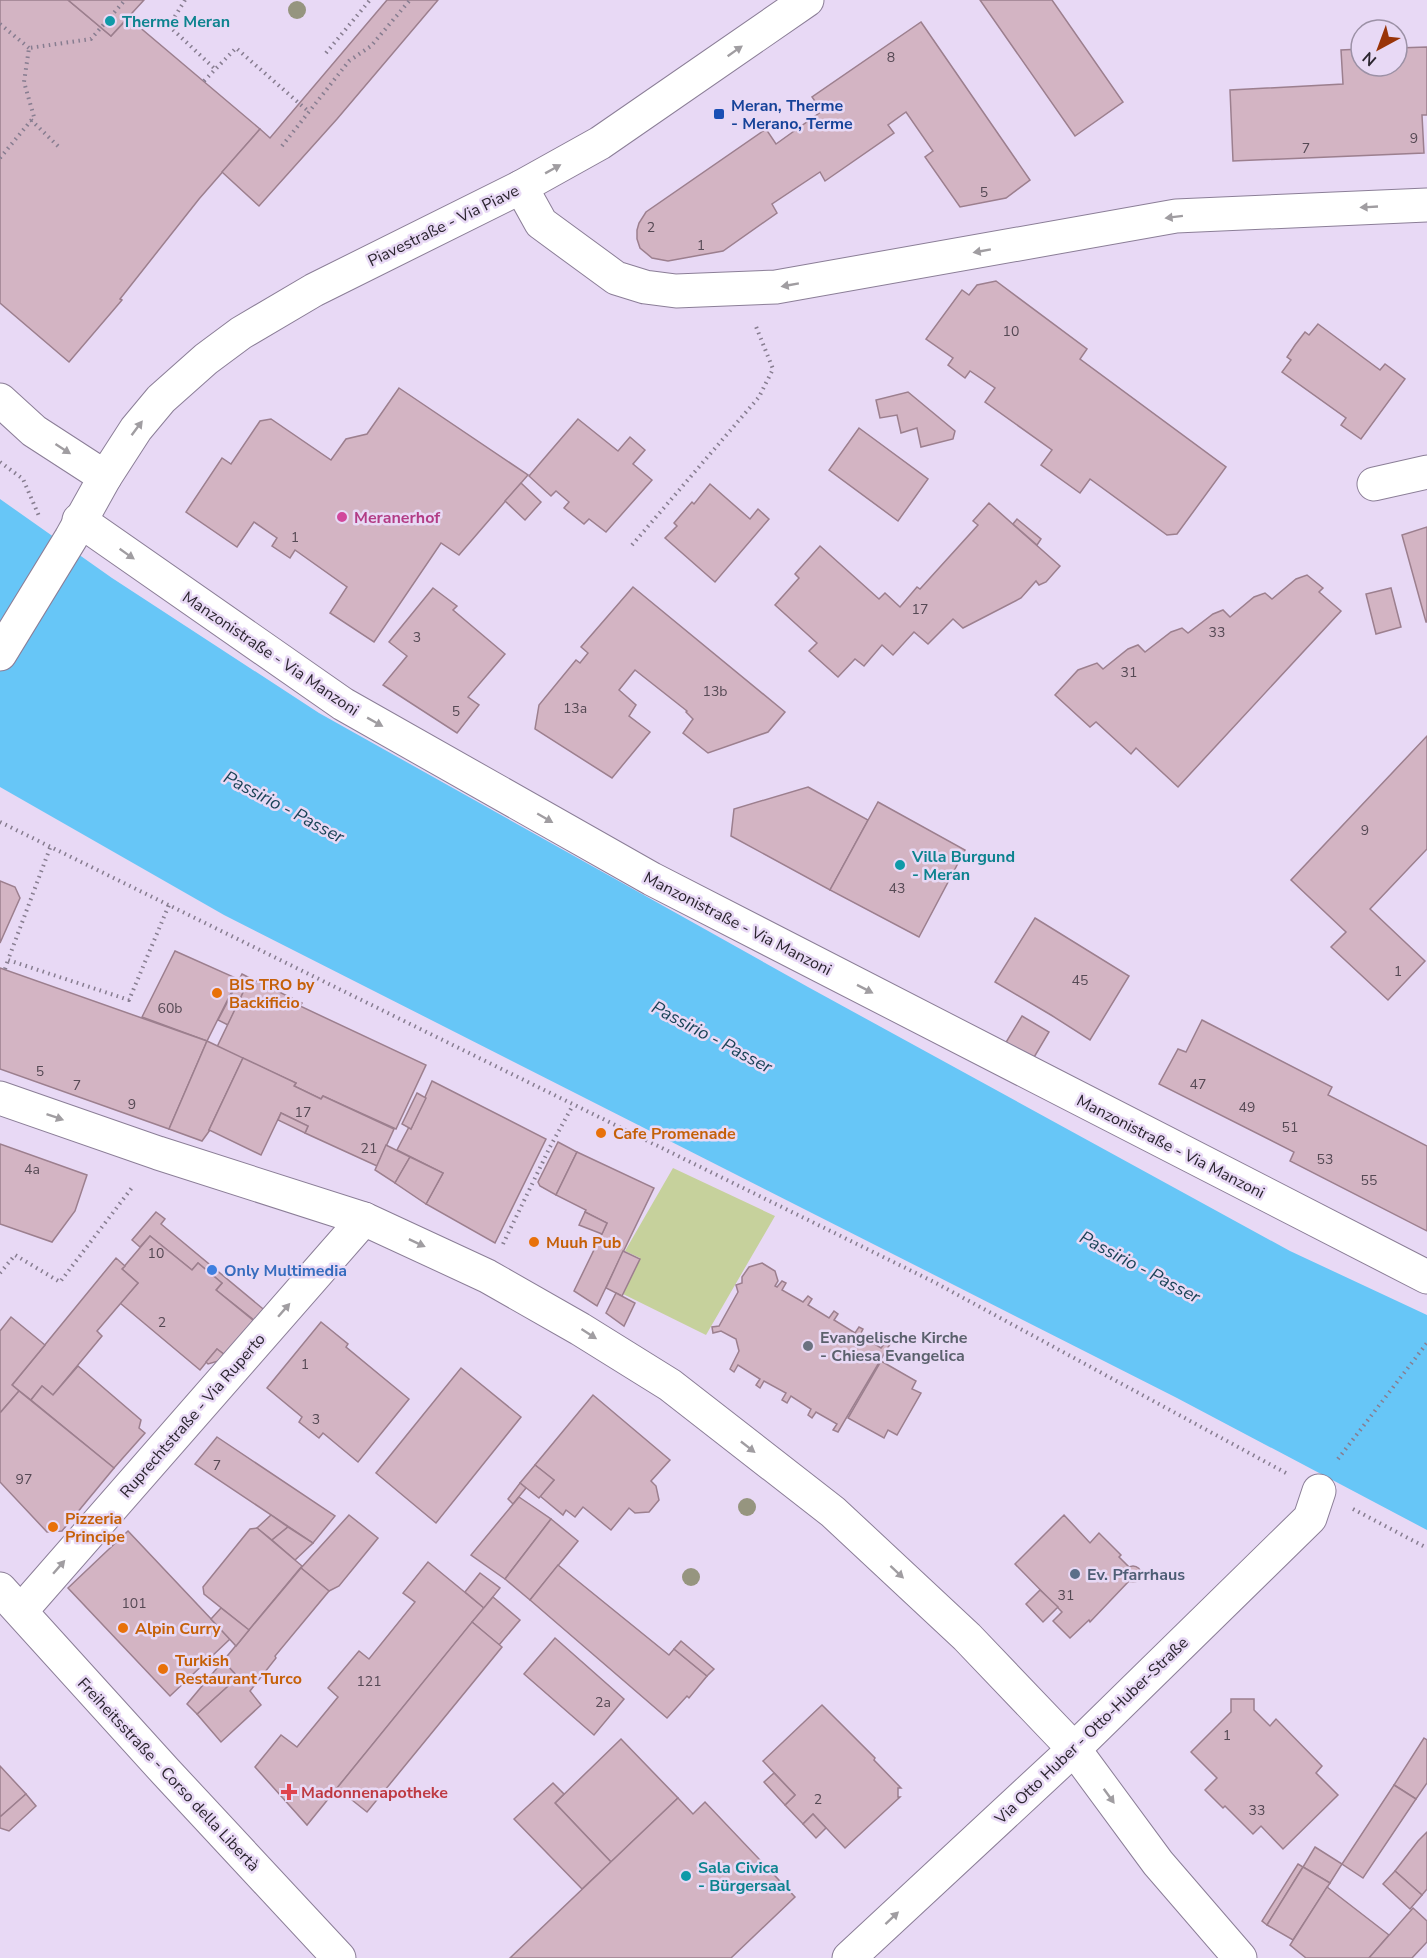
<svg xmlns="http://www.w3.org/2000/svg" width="1427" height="1958" viewBox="0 0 1427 1958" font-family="'Nunito Sans',sans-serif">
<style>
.green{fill:#c6d19c}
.water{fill:#67c6f7}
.building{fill:#d3b4c3;stroke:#9c7f8e;stroke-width:1.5}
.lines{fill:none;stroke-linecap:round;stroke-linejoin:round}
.street-casing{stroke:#8b7e97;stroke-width:35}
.secondary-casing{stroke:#8b7e97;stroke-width:35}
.primary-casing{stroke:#8b7e97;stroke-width:35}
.path{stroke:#877d90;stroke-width:4;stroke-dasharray:1.5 4.5;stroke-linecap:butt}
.street{stroke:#fff;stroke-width:33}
.secondary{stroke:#fff;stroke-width:33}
.primary{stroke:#fff;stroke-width:33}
.tree{fill:#96957f}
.oneway{fill:#a09da1}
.culture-dot{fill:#0f9aa8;stroke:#e8d9f5;stroke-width:2}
.transit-dot{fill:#1a4fb4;stroke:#e8d9f5;stroke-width:2}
.hotel-dot{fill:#d1479c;stroke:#e8d9f5;stroke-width:2}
.food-dot{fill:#e8710a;stroke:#e8d9f5;stroke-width:2}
.shop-dot{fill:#3f7fe0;stroke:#e8d9f5;stroke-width:2}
.worship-dot{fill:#6b7280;stroke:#e8d9f5;stroke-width:2}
.service-dot{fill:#5c6f8a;stroke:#e8d9f5;stroke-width:2}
.health-dot{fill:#e0444e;stroke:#e8d9f5;stroke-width:2}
.labels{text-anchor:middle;stroke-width:5;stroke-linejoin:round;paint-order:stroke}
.number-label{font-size:14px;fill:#554954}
.culture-label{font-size:16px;font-weight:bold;fill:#0d838f;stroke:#e8d9f5;text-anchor:start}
.transit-label{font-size:16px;font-weight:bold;fill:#164399;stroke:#e8d9f5;text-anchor:start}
.street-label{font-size:16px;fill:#2b252f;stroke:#e8d9f5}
.hotel-label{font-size:16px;font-weight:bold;fill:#b23c85;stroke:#e8d9f5;text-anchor:start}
.food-label{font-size:16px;font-weight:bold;fill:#c56008;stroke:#e8d9f5;text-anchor:start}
.shop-label{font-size:16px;font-weight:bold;fill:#366cbe;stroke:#e8d9f5;text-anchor:start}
.worship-label{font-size:16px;font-weight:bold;fill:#5b616d;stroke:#e8d9f5;text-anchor:start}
.service-label{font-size:16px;font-weight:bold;fill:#4e5e75;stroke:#e8d9f5;text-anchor:start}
.health-label{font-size:16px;font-weight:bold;fill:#be3a42;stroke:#e8d9f5;text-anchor:start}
.water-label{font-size:18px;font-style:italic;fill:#1a4357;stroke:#e8d9f5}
</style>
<rect width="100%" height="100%" fill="#e8d9f5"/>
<polygon class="green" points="673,1168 775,1216 706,1335 623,1294 640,1258 625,1251"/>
<polygon class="water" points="0,499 112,578 319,713 808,987 1290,1251 1427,1315 1427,1530 1177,1398 224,915 0,787"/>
<g class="building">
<polygon points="0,0 68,0 111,36 130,16 137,25 260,129 199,199 120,299 122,300 69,362 0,303"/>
<polygon points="68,0 144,0 111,36"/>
<polygon points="387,0 438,0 337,119 259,206 222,172 260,129 270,138"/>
<polygon points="980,0 1052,0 1123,102 1075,136"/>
<polygon points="921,22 1030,180 1006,198 960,207 925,157 933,151 906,112 888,125 894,133 825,181 820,172 772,204 777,213 723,251 668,261 652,258 640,248 637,239 637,230 639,223 646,212 766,129 776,144 822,111 812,97"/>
<polygon points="1427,47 1427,115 1422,115 1424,153 1233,161 1230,90 1343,84 1341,50 1361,49 1361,66 1397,66 1397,48"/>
<polygon points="996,281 1087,349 1080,359 1226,467 1177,534 1167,535 1090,479 1080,493 1041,465 1052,450 985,402 995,388 970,371 965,378 948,365 953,358 926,339 962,290 969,295 977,285"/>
<polygon points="1318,324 1380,370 1385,364 1405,379 1361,439 1341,425 1346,418 1282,372 1291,360 1287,357 1295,345 1305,332 1309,335"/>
<polygon points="399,388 528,475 459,555 441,543 374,642 330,613 347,587 295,550 290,558 272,546 277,538 254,522 237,547 186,512 222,458 231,464 260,421 271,419 331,460 346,439 367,434"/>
<polygon points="908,392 955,431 953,439 921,447 917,428 901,433 897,415 880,418 876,400"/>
<polygon points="578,419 618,451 630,437 645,450 633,464 652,480 606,532 589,519 584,524 564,508 569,502 556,491 551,496 529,476"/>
<polygon points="859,428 928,479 898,521 829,470"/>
<polygon points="521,483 541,502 525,520 505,501"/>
<polygon points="710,484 750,519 758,509 769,519 715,582 665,538 677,526 674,523 692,502 694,504"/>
<polygon points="989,503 1060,566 1046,582 1039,585 1036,581 1021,598 963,628 953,619 928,644 914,632 893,655 882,645 864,666 855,659 838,677 809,651 817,643 775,605 799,578 795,574 820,546 879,599 885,593 900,607 917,587 920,589 978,525 973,521"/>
<polygon points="1017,519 1041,539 1037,545 1013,524"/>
<polygon points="1427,527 1427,622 1426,622 1402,535"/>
<polygon points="1307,575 1323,588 1319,592 1341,611 1178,787 1136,748 1131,754 1096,722 1090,727 1055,695 1078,670 1097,663 1103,669 1128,649 1138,645 1145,652 1171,632 1182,628 1188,633 1213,614 1223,610 1230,617 1254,597 1265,593 1272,599 1296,579"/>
<polygon points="633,587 785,712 768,732 708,753 683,733 693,719 686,712 687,711 635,670 619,690 636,705 629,716 650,732 612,778 535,729 539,705 576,660 580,663 588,653 581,647"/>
<polygon points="433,588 457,606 453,610 505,654 468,697 479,705 457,733 383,685 407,656 389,642"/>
<polygon points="1391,588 1401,627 1376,634 1366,594"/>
<polygon points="1427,736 1427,849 1370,909 1425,961 1388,1000 1331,947 1346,932 1291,880"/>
<polygon points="808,787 868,820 830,890 731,836 734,809"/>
<polygon points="878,802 965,850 919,937 830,890"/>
<polygon points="0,881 15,887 20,898 0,943"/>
<polygon points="1035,918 1129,976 1090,1040 1051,1015 995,982"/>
<polygon points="175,951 238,979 207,1041 142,1017"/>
<polygon points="0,968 207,1041 169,1129 0,1069"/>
<polygon points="242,974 250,978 228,1025 218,1020"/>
<polygon points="250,978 302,1003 300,1006 426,1065 396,1129 323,1096 321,1099 294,1086 296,1083 217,1047"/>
<polygon points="1022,1016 1049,1032 1033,1059 1005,1044"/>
<polygon points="1202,1020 1332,1087 1328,1095 1427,1146 1427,1231 1290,1161 1294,1152 1159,1084 1178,1049 1186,1052"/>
<polygon points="207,1041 243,1058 209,1130 210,1130 202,1141 169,1129"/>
<polygon points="243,1058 296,1083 294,1086 321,1099 323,1096 394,1129 377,1166 305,1133 308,1126 281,1113 261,1155 209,1130"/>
<polygon points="432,1081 546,1139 495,1243 426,1204 443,1173 397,1150 409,1127 411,1129"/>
<polygon points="417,1093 426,1098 411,1129 402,1124"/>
<polygon points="281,1113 308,1126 305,1133 278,1120"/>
<polygon points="558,1142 577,1152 556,1195 540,1186 538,1182"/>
<polygon points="0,1144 87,1175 75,1211 52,1242 0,1224"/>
<polygon points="386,1145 410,1157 395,1183 375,1170"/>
<polygon points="577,1152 654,1188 597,1306 574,1291 607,1223 585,1212 586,1210 556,1195"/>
<polygon points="410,1157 443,1173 426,1204 395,1183"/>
<polygon points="156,1212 165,1219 161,1224 268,1313 259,1324 216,1290 222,1283 198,1263 192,1270 150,1236 140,1247 132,1240"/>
<polygon points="585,1212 607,1223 602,1234 579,1225"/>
<polygon points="150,1236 192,1270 198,1263 222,1283 216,1290 259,1325 231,1360 217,1349 200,1370 120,1303 138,1283 122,1269"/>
<polygon points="623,1251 640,1259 622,1296 606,1288"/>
<polygon points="116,1258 125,1266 122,1269 138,1283 97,1331 102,1336 53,1395 42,1386 31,1400 12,1385"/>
<polygon points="762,1263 775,1271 778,1281 775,1286 777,1287 782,1281 786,1283 782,1290 803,1302 808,1296 812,1299 808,1305 829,1318 834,1311 838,1314 834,1320 855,1333 859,1327 863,1329 860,1335 881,1348 886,1342 890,1344 838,1432 833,1430 837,1424 816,1412 812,1418 808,1415 811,1409 791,1396 787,1403 782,1400 786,1393 764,1381 760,1388 756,1385 760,1379 738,1365 734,1372 730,1369 739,1351 736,1339 721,1331 713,1333 712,1327 719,1326 738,1292 736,1285 742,1283 742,1277 749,1267"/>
<polygon points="616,1293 635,1303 624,1326 606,1313"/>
<polygon points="11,1317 45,1345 12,1385 19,1391 0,1413 0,1331"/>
<polygon points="321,1322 348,1344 346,1347 409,1399 358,1462 323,1433 319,1438 299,1422 302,1417 267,1388"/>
<polygon points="217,1349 229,1358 208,1364 206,1362"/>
<polygon points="881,1361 916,1381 912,1389 921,1393 897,1435 888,1430 884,1438 848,1418"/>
<polygon points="78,1366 141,1420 139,1428 145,1433 114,1468 31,1400 42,1386 53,1395"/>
<polygon points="461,1368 521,1417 436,1523 376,1473"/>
<polygon points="19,1391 114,1468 62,1531 47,1532 0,1482 0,1413"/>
<polygon points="593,1395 670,1460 651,1481 656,1486 659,1500 649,1512 635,1513 629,1508 611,1530 583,1507 575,1517 566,1510 563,1515 540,1496 554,1480 535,1465"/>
<polygon points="217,1437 335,1516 313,1543 195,1464"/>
<polygon points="535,1465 554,1480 539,1498 520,1483"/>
<polygon points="520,1483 526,1488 513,1504 508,1499"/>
<polygon points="519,1497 551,1519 505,1579 471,1555"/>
<polygon points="271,1515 288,1527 272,1540 257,1528"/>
<polygon points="349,1515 378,1538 339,1586 329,1591 301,1568"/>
<polygon points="1064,1515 1090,1543 1099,1533 1121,1555 1119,1557 1129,1567 1124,1571 1125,1577 1129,1581 1090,1622 1089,1620 1070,1638 1053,1621 1062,1612 1015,1564"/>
<polygon points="551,1519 578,1541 530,1600 505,1579"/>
<polygon points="288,1527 313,1543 295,1560 272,1540"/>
<polygon points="257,1528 302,1566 249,1630 204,1594 203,1587 250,1529"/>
<polygon points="128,1531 230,1639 170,1696 68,1588"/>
<polygon points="428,1562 484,1608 307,1825 255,1767 281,1735 297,1747 338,1697 328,1688 359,1651 369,1659 415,1602 403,1593"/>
<polygon points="558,1565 669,1655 674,1649 707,1676 689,1698 687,1696 667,1718 530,1600"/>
<circle cx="1133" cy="1574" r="8"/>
<polygon points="301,1568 329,1591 275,1656 276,1658 250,1691 261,1705 221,1742 197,1714 238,1677 223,1661"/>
<polygon points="480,1573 500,1588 484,1608 465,1592"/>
<polygon points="1040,1590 1058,1607 1043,1622 1026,1604"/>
<polygon points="493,1597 520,1620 499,1645 472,1622"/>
<polygon points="221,1608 249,1630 236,1646 211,1619"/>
<polygon points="472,1622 502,1647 367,1812 337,1788"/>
<polygon points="555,1638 624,1699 594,1735 524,1674"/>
<polygon points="681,1641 714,1669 707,1676 674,1649"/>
<polygon points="223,1661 238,1677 197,1714 187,1704"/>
<polygon points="1231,1699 1254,1699 1254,1710 1270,1726 1276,1719 1322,1766 1316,1773 1338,1795 1283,1849 1261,1826 1253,1834 1225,1806 1223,1808 1205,1790 1217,1778 1191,1752 1231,1712"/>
<polygon points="822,1705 875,1758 874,1760 901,1788 898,1788 898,1797 900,1797 845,1848 813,1814 803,1824 785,1805 795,1795 763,1761"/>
<polygon points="1424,1738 1427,1740 1427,1783 1416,1799 1394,1785"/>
<polygon points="621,1739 678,1798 611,1862 555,1803"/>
<polygon points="0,1766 26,1794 0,1817"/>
<polygon points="774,1773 795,1795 785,1805 764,1782"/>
<polygon points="553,1783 564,1794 555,1803 611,1862 582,1889 514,1819"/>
<polygon points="1394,1785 1416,1799 1363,1878 1342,1864"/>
<polygon points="26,1794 36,1806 9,1831 0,1828 0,1817"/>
<polygon points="678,1798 693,1814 705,1802 795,1897 731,1958 510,1958"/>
<polygon points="813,1814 826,1828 816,1838 803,1824"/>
<polygon points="1427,1832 1427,1889 1422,1895 1395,1871 1418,1841"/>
<polygon points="1315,1847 1342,1864 1330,1883 1303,1867"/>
<polygon points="1298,1864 1303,1867 1267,1925 1262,1921"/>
<polygon points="1303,1867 1330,1883 1293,1940 1267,1925"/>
<polygon points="1395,1871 1422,1895 1410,1909 1383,1884"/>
<polygon points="1327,1887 1389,1935 1369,1958 1306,1958 1290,1945"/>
<polygon points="1413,1908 1427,1921 1427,1942 1412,1958 1369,1958"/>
</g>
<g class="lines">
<defs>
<g id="street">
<polyline points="521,187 541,223 616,278 645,287 676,291 776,287 1176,216 1427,205"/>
<polyline points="1374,484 1427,472"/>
<polyline points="79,520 343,704 652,879 1427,1277"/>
<polyline points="0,1098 158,1153 364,1219 487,1276 580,1329 670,1385 833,1512 967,1637 1074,1749 1158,1863 1240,1958"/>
<polyline points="0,1589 166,1772 339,1958"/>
<polyline points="21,1611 364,1219"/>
<polyline points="849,1958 1074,1749 1310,1518 1319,1491"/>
</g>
<polyline id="secondary" points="0,654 71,538 105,477"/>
<polyline id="primary" points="0,400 34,431 105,477 136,429 161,399 206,359 241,333 314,290 521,187 600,143 807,0"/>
</defs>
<use href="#street" class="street-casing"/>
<use href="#secondary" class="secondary-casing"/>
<use href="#primary" class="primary-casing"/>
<g class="path">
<polyline points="185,0 169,26 215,69"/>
<polyline points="0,24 29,48"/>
<polyline points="326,53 370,0"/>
<polyline points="204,81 236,48 308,111"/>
<polyline points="31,120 61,149"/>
<polyline points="282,146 349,61 371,46 410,0"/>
<polyline points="0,158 34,117 24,82 29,48 91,39 125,0"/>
<polyline points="0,462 23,479 39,516"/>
<polyline points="632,545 759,397 773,369 755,324"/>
<polyline points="0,822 934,1282 1286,1473"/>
<polyline points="50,848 8,960 129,1000 169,905"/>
<polyline points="5,969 8,960"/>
<polyline points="503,1244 550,1147 573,1105"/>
<polyline points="0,1273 15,1255 60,1282 134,1185"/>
<polyline points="1338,1459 1427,1343"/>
<polyline points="1353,1509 1427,1548"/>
</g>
<use href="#street" class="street"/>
<use href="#secondary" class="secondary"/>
<use href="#primary" class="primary"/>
</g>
<g class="tree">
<circle cx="297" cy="10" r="9"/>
<circle cx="747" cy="1507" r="9"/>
<circle cx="691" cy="1577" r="9"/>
</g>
<defs><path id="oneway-solid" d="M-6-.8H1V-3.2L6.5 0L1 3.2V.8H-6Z" transform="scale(1.5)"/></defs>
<g class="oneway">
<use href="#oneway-solid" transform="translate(735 51) rotate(-35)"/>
<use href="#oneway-solid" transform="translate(553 169) rotate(-29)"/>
<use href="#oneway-solid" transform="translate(1369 207) rotate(177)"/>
<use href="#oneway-solid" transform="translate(1174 217) rotate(173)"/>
<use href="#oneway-solid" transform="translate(982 251) rotate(170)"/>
<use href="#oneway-solid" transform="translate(790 285) rotate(170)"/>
<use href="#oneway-solid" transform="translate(137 428) rotate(-53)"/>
<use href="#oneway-solid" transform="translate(63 449) rotate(33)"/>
<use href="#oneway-solid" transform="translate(127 554) rotate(35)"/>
<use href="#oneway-solid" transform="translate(375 722) rotate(29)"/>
<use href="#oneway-solid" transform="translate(545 818) rotate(30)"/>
<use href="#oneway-solid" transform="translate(865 989) rotate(27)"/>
<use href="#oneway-solid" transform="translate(55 1117) rotate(19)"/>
<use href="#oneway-solid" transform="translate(417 1243) rotate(25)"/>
<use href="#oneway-solid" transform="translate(284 1310) rotate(-49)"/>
<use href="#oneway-solid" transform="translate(589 1334) rotate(33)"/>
<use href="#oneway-solid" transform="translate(748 1447) rotate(38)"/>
<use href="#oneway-solid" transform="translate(59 1567) rotate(-49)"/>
<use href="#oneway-solid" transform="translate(897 1572) rotate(43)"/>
<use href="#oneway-solid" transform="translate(1109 1796) rotate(54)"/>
<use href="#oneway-solid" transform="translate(892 1918) rotate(-43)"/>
</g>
<g class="culture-dot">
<circle cx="110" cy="21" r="6"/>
<circle cx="900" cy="865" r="6"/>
<circle cx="686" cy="1876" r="6"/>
</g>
<rect class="transit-dot" x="713" y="108" width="12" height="12" rx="3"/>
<circle class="hotel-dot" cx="342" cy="517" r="6"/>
<g class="food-dot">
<circle cx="217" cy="993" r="6"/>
<circle cx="601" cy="1133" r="6"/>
<circle cx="534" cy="1242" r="6"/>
<circle cx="53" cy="1527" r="6"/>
<circle cx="123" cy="1628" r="6"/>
<circle cx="163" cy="1669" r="6"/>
</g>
<circle class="shop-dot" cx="212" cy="1270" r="6"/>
<circle class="worship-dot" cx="808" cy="1346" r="6"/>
<circle class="service-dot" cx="1075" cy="1574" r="6"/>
<path class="health-dot" d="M286 1783h6v6h6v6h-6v6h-6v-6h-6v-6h6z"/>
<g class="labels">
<g class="number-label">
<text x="891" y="62">8</text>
<text x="1414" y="143">9</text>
<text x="1306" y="153">7</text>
<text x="984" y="197">5</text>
<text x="651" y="232">2</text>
<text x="701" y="250">1</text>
<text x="1011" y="336">10</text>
<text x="295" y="542">1</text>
<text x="920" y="614">17</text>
<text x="1217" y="637">33</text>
<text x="417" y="642">3</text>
<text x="1129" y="677">31</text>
<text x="715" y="696">13b</text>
<text x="575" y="713">13a</text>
<text x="456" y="716">5</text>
<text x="1365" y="835">9</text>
<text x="897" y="893">43</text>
<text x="1398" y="976">1</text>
<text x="1080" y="985">45</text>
<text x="170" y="1013">60b</text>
<text x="40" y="1076">5</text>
<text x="1198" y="1089">47</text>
<text x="77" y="1090">7</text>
<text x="132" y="1109">9</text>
<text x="1247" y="1112">49</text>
<text x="303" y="1117">17</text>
<text x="1290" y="1132">51</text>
<text x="369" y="1153">21</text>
<text x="1325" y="1164">53</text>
<text x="32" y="1174">4a</text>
<text x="1369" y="1185">55</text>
<text x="156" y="1258">10</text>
<text x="162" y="1327">2</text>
<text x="305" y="1369">1</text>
<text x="316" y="1424">3</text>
<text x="217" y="1470">7</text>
<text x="24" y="1484">97</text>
<text x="1066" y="1600">31</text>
<text x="134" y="1608">101</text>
<text x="369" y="1686">121</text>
<text x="603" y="1707">2a</text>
<text x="1227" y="1740">1</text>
<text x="818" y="1804">2</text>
<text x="1257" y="1815">33</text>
</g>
<g class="culture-label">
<text x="122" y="27">Therme Meran</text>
<text x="912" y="862">Villa Burgund<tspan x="912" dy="18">- Meran</tspan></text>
<text x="698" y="1873">Sala Civica<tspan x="698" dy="18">- Bürgersaal</tspan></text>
</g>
<g class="transit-label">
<text x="731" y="111">Meran, Therme<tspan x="731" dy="18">- Merano, Terme</tspan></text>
</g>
<g class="street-label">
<text transform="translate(443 225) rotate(-26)" y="6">Piavestraße - Via Piave</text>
<text transform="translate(271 653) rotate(34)" y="6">Manzonistraße - Via Manzoni</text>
<text transform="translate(738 923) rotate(27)" y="6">Manzonistraße - Via Manzoni</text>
<text transform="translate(1171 1146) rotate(27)" y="6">Manzonistraße - Via Manzoni</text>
<text transform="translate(192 1415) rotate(-49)" y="6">Ruprechtstraße - Via Ruperto</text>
<text transform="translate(1091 1730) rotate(-44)" y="6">Via Otto Huber - Otto-Huber-Straße</text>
<text transform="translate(169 1774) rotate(47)" y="6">Freiheitsstraße - Corso della Libertà</text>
</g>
<g class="hotel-label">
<text x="354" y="523">Meranerhof</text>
</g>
<g class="food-label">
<text x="229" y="990">BIS TRO by<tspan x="229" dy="18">Backificio</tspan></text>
<text x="613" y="1139">Cafe Promenade</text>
<text x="546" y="1248">Muuh Pub</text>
<text x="65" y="1524">Pizzeria<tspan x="65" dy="18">Principe</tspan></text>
<text x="135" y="1634">Alpin Curry</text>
<text x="175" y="1666">Turkish<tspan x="175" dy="18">Restaurant Turco</tspan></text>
</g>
<g class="shop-label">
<text x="224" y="1276">Only Multimedia</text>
</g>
<g class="worship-label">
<text x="820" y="1343">Evangelische Kirche<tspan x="820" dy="18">- Chiesa Evangelica</tspan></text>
</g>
<g class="service-label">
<text x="1087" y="1580">Ev. Pfarrhaus</text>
</g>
<g class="health-label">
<text x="301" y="1798">Madonnenapotheke</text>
</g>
<g class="water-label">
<text transform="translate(284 807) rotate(28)" y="6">Passirio - Passer</text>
<text transform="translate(712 1037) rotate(28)" y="6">Passirio - Passer</text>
<text transform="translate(1140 1267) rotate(28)" y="6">Passirio - Passer</text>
</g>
</g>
<g transform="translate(1379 48) rotate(221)"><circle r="28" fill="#e8d9f5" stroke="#9c91a6" stroke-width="1.5"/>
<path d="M0-4.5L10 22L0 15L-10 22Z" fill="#993408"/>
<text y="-9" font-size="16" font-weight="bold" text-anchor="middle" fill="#2b252f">N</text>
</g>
</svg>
